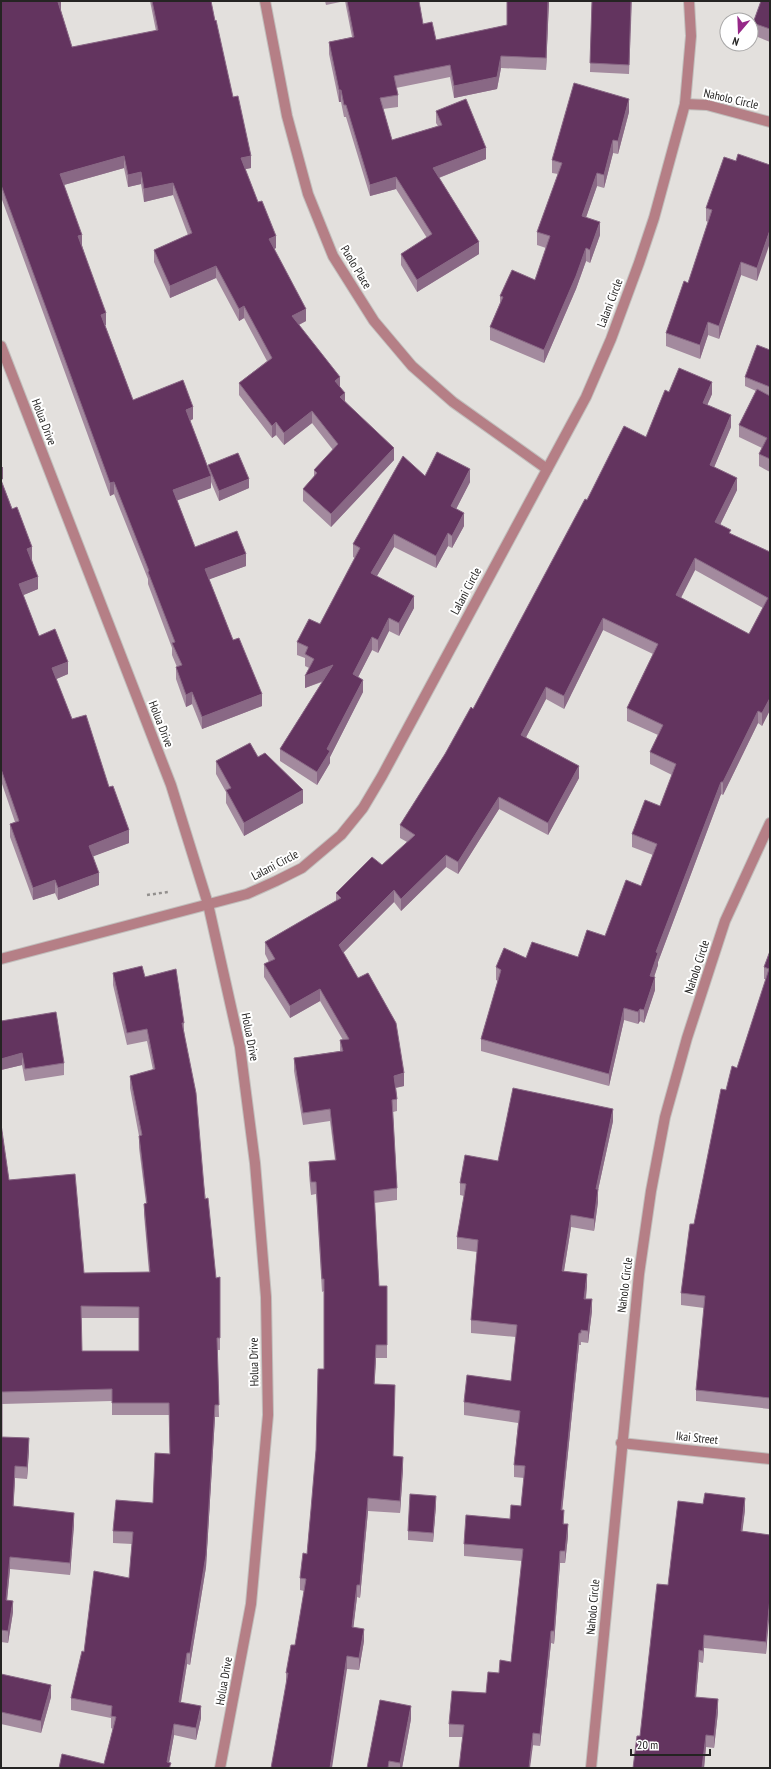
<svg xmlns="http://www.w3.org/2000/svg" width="771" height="1769" viewBox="0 0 771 1769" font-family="'PT Sans Narrow',sans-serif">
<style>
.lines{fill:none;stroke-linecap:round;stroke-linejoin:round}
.street-casing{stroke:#c1bebc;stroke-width:12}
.path{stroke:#93908e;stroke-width:2.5;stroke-dasharray:3 3;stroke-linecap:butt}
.street{stroke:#b57f86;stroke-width:10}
.wall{fill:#a38a9e;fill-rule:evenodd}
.shaded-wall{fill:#896885}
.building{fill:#63345f;stroke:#896885;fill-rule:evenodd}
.labels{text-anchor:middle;stroke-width:4;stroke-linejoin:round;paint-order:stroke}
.street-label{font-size:12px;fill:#252423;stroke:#fff}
</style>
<rect width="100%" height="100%" fill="#e3e0dd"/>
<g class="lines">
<defs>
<g id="street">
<polyline points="265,1 287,116 308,194 333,256 374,321 412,366 453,402 547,469"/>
<polyline points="685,104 707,105 770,122"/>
<polyline points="1,346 171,785 208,904 240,1047 255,1163 266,1297 268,1415 251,1604 220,1768"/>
<polyline points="1,959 247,894 276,881 302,868 341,835 363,808 382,776 586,397 611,339 639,263 654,218 685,104 691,36 689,1"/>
<polyline points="621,1443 770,1459"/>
<polyline points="591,1768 639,1274 651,1191 665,1117 687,1038 725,921 770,823"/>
</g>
</defs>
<use href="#street" class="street-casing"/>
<polyline class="path" points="147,895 168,892"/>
<use href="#street" class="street"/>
</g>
<g class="wall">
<polygon points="1,1 61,11 72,47 156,31 150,1 211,1 215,21 233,97 251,168 245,169 276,248 274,249 306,321 299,325 340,387 345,401 394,460 331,527 303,501 303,489 314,477 314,470 333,450 312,423 284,445 276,435 272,438 239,395 239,383 267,361 244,318 239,321 216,278 170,298 154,262 154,250 188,235 173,195 144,202 141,184 128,187 124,168 64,185 106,325 105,325 133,400 193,419 190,421 208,467 208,465 249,488 219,501 211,482 211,488 177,500 195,547 246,566 209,579 233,640 262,706 202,729 192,704 186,707 176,679 176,667 177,667 172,655 172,648 148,584 148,579 114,494 110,496 1,197"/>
<polygon points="325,1 419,1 423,24 436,40 507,25 507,1 549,1 546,70 501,68 497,89 454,98 450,77 396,88 398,95 398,107 383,109 392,140 438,126 436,123 436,111 486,159 439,178 479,254 417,292 401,265 401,254 427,238 396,189 370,196 346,117 344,117 341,102 339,102 329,54 329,42 352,37 345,1 326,5"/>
<polygon points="592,1 632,1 629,74 590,72"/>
<polygon points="770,1 770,42 753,35 753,23"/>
<polygon points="629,112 618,154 613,153 604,188 597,186 586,217 600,235 590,263 586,261 576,289 544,363 490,340 490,327 500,303 500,296 535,280 546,248 537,245 537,232 558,174 552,173 552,160"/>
<polygon points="736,161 770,165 757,281 741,275 719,339 708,335 700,359 666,346 666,333 688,283 708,222 706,221 706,208"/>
<polygon points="770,350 770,472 759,466 759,454 762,448 739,437 739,425 756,391 745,386 745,377"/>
<path d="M669,392L712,394L707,405L731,427L714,467L737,490L720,525L731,534L770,552V710L762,726L758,723L723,795L721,794L658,962V965L654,977L655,990L644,1023L640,1021L638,1024L624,1020L609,1086L481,1051V1039L498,981L496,980V967L526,958L578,957L605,936L641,886L653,855L632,847V834L660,806L672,775L650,764V752L658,735L627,721V708L653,654L603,630L564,709L546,699L526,737L579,778L548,835L499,809L458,874L446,867L401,911L394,902L343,953L404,1086L396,1088L397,1099V1111L393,1112L397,1188V1200L374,1203L379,1286H387V1358H376L374,1384L393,1456L403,1469L400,1513L368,1511L360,1598L357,1597L353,1627L364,1641L359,1670L347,1669L286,1685V1673L295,1645L304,1591L300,1590V1578L307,1554L324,1369V1291L322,1292L316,1194L311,1195L309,1175V1162L335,1160L330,1121L303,1125L294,1071V1058L340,1051V1040H343L320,1001L290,1018L264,977V964L269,962L265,954V942L336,901V893L382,865L407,842L400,838V825L445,754L473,709L587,500L646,437ZM695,570L763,608L749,634L681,598Z"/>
<polygon points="425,476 470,482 456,509 464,526 452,548 448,546 436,568 394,547 377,576 414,608 399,636 389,631 378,653 372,650 358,677 363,692 330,757 330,763 317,785 280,761 280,749 322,682 305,688 309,668 305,666 305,658 297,655 297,642 320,624 355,558 353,557 353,544"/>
<polygon points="1,480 32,559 38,589 23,595 39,636 68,674 56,679 72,719 109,787 129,843 93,856 99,885 58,900 55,893 33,900 10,837 10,824 15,822 1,781"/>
<polygon points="258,757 303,803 244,836 226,803 226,792 216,774 216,761"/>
<polygon points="770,951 770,1409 696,1401 696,1390 704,1308 681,1305 681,1293 694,1224 726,1090 737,1068 766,979 764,979 764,967"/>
<path d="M113,973L145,977L184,1023V1031L216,1278L220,1277V1350H217L219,1417H215L206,1567L190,1665L187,1664L181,1702L201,1718L196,1740L174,1735L169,1763L171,1768L104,1764L113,1729L111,1728V1718L71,1710V1698L84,1652L129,1578L132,1544L113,1543V1531L153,1503L170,1454L169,1415H112V1401L2,1404V1437L29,1450L27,1479L15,1478L13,1506L74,1525L70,1575L10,1569L7,1600L13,1612L8,1643L1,1642V1124L9,1180L84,1273L149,1272L144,1215V1204L146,1203L139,1148V1136L130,1088V1076L153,1070L147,1041L127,1045L113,985ZM81,1318H139V1351H82Z"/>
<polygon points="1,1021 64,1063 64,1075 25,1081 22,1065 1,1070"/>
<polygon points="613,1121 598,1190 598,1202 594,1231 571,1227 564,1271 587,1286 586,1299 592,1311 588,1343 581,1342 581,1345 579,1345 562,1510 564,1524 568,1536 565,1563 560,1563 554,1644 551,1643 540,1746 463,1737 449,1737 449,1724 486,1693 499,1673 511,1662 522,1561 464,1556 464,1544 510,1519 521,1506 524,1478 514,1477 514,1465 518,1423 464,1415 464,1402 511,1381 516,1337 471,1333 471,1320 477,1252 457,1249 457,1237 464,1196 460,1195 460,1183 498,1161"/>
<polygon points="436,1505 433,1542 408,1540 408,1531"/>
<polygon points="745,1510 742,1531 770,1535 766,1654 704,1648 703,1663 699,1662 696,1697 718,1712 714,1748 706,1747 704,1768 633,1768 640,1736 668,1585"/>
<polygon points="1,1674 51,1697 41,1733 1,1724"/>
<polygon points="411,1719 402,1768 367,1768"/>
</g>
<g class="shaded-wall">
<polygon points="61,1 61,13 58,2"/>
<polygon points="548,1 549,1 546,70 546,58"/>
<polygon points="501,56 501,68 497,89 454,98 454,86"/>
<rect x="339" y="90" width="2" height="12"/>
<polygon points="629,99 629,112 618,154 618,141"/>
<polygon points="613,140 613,153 604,188 604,175"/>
<polygon points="486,148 486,159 433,180 433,168"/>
<polygon points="124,156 124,168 60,186 60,174"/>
<polygon points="251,156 251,168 241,170 241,158"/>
<polygon points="141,172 141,184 128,187 128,175"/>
<polygon points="597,173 597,186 582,229 582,216"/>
<polygon points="396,177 396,189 370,196 370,185"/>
<polygon points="173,183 173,195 144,202 144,189"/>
<polygon points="600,222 600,235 590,263 590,250"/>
<polygon points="770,230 770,243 757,281 757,268"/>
<polygon points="82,235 82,247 78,236"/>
<polygon points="276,236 276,248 269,251 269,239"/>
<polygon points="479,242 479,254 417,292 417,280"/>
<polygon points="586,248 586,261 576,289 544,363 544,350"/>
<polygon points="741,262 741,275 719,339 719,326"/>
<polygon points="216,266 216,278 170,298 170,286"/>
<polygon points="244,306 244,318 239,321 239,309"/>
<polygon points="306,309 306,321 292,328 292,316"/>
<polygon points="106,313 106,325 101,327 101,315"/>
<polygon points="708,322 708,335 700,359 700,345"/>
<polygon points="340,377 340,389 335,381"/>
<polygon points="712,382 712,394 703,415 703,403"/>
<polygon points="345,393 345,405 340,397"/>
<polygon points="193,407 193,419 186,422 186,410"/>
<polygon points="312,411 312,423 284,445 284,433"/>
<polygon points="731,415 731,427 710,477 710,465"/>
<polygon points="276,422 276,435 272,438 272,426"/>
<polygon points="394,448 394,460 331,527 331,514"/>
<polygon points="1,467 3,467 3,479 1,480"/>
<polygon points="470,469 470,482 451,519 451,506"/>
<polygon points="211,476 211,488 173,502 173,490"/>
<polygon points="737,478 737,490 715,535 715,522"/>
<polygon points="249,479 249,488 219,501 219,491"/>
<polygon points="114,482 114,494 110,496 110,483"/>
<polygon points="464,513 464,526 452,548 452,536"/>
<polygon points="448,533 448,546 436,568 436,556"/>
<polygon points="394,534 394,547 371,586 371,573"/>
<polygon points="32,547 32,559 27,561 27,549"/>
<polygon points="246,554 246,566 205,581 205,569"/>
<polygon points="695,558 695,570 676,607 676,595"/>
<polygon points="38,577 38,589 19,597 19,584"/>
<polygon points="414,596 414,608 399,636 399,623"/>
<polygon points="389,618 389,631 378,653 378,640"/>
<polygon points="603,618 603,630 564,709 564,696"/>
<polygon points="372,637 372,650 353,687 353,674"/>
<polygon points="68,662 68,674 52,681 52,668"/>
<polygon points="333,665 333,677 305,688 305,676"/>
<polygon points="363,680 363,692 330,757 330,763 317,785 317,772 327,749"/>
<polygon points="546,687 546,699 521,747 521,735"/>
<polygon points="192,692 192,704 186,707 186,695"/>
<polygon points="262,694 262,706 202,729 202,717"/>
<polygon points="770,698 770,710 762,726 762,713"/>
<polygon points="758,711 758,723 723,795 723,782"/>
<polygon points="579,766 579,778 548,835 548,823"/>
<polygon points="721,782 721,794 658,962 658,965 650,989 650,976 656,952"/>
<polygon points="303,790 303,803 244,836 244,823"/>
<polygon points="499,797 499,809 458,874 458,862"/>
<polygon points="129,830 129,843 89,858 89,846"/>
<polygon points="446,855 446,867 401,911 401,899"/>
<polygon points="99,873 99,885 58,900 58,888"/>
<polygon points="55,880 55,893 33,900 33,888"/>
<polygon points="394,890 394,902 339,957 339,945"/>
<polygon points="655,977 655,990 644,1023 644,1010"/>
<polygon points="320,989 320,1001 290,1018 290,1006"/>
<polygon points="624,1008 624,1020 609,1086 609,1074"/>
<polygon points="640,1009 640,1021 638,1024 638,1012"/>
<polygon points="22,1053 22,1065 1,1070 1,1059"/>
<polygon points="404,1073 404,1086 394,1088 394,1076"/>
<polygon points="613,1109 613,1121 598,1190 598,1202 594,1231 594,1219 596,1189"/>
<polygon points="571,1215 571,1227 562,1283 562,1271"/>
<polygon points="587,1274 587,1286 584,1311 584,1299"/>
<polygon points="592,1299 592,1311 588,1343 588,1331"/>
<polygon points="579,1333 579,1345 561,1522 561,1510"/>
<polygon points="376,1345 376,1358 374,1397 374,1384"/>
<polygon points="215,1405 215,1417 206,1567 190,1665 190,1653"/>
<polygon points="29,1438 29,1450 27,1479 27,1467"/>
<polygon points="403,1457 403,1469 400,1513 400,1501"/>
<polygon points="15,1466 15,1478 13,1518 13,1506"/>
<polygon points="436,1496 436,1505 433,1542 433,1533"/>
<polygon points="368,1498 368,1511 360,1598 360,1585"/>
<polygon points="745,1498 745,1510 741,1543 741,1531"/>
<polygon points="74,1513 74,1525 70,1575 70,1563"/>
<polygon points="568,1524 568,1536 565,1563 565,1551"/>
<polygon points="560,1551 560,1563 554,1644 554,1631"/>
<polygon points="10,1557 10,1569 6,1611 6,1600"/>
<polygon points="357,1585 357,1597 352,1640 352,1627"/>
<polygon points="770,1597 770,1609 766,1654 766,1642"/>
<polygon points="13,1601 13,1612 8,1643 8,1631"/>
<polygon points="364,1629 364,1641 359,1670 359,1658"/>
<polygon points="551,1631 551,1643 540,1746 540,1734"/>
<polygon points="704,1635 704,1648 703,1663 703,1651"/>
<polygon points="699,1650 699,1662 695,1709 695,1697"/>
<polygon points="187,1653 187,1664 179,1713 179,1702"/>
<polygon points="347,1656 347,1669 332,1768 330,1768"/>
<polygon points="51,1685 51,1697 41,1733 41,1721"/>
<polygon points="718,1699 718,1712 714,1748 714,1736"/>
<polygon points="201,1706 201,1718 196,1740 196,1728"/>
<polygon points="411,1706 411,1719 402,1768 400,1768 400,1763"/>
<polygon points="174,1724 174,1735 168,1768 167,1762"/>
<polygon points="533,1733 533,1745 530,1768 529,1768"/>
<polygon points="706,1735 706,1747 704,1768 702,1768"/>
</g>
<g class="building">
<polygon points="1,1 61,1 58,2 72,47 158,30 152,1 211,1 215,21 216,20 233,97 238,96 251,156 241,158 258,202 262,201 276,236 269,239 306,309 292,316 340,377 335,381 345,393 340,397 394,448 331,514 303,489 317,473 314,470 338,444 312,411 284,433 276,422 272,426 239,383 272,358 244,306 239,309 216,266 170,286 154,250 192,233 173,183 144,189 141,172 128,175 124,156 60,174 82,235 78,236 106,313 101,315 133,400 183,380 193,407 186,410 211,476 173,490 195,547 237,531 246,554 205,569 233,640 239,638 262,694 202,717 192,692 186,695 176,667 182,665 172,643 175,642 148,572 149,571 114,482 110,483 1,185"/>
<polygon points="347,1 419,1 423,24 432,22 436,40 507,25 507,1 548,1 546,58 501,56 497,77 454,86 450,65 394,76 398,95 380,98 392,140 442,125 436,111 466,99 486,148 433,168 479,242 417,280 401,254 432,234 396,177 370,185 346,105 344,105 341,90 339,90 329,42 354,37"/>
<polygon points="592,1 631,1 629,65 590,63"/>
<polygon points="761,1 770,1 770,29 753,23"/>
<polygon points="574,83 629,99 618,141 613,140 604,175 597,173 582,216 600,222 590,250 586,248 576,276 544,350 490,327 503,297 500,296 512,270 535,280 550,236 537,232 562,163 552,160"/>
<polygon points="738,154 770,165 770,230 757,268 741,262 719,326 708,322 700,345 666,333 684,281 688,283 712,210 706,208 724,157 736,161"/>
<polygon points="757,345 770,350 770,387 745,377"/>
<path d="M679,368L712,382L703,403L731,415L710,465L737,478L715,522L731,530L729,533L770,552V698L762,713L758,711L723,782H721L656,952L658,953L650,976L655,977L644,1010L640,1009L638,1012L624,1008L609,1074L481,1039L501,970L496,967L504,948L526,958L532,942L578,957L587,930L605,936L626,880L641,886L657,844L632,834L645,800L660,806L676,764L650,752L663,725L627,708L658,644L603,618L564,696L546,687L521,735L579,766L548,823L499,797L458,862L446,855L401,899L394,890L339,945L358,978L368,973L396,1023L404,1073L394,1076L397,1099L392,1100L397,1188L374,1191L379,1286H387V1345H376L374,1384L395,1385L393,1456L403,1457L400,1501L368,1498L360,1585H357L352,1627L364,1629L359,1658L347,1656L330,1768H271L288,1673H286L291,1645H295L306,1579L300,1578L303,1553L307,1554L311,1509L316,1450L318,1369H324V1279H322L316,1182H311L309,1162L336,1160L330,1109L303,1113L294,1058L343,1051L340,1040L349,1039L320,989L290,1006L264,964L275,959L265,942L341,898L336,893L372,857L382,865L415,835L400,825L445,754L471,707L473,709L585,499L587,500L624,426L646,437L665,390L669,392ZM695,558L768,598L749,634L676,595Z"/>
<polygon points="757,389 770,396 770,459 759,454 767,438 739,425"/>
<polygon points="437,452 470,469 451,506 464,513 452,536 448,533 436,556 394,534 371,573 414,596 399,623 389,618 378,640 372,637 353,674 363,680 327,749 330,751 317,772 280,749 333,665 305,676 314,659 305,654 308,647 297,642 309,619 320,624 360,548 353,544 403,456 425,476"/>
<polygon points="238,453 249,479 219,491 208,465"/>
<polygon points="1,480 12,509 17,507 32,547 27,549 38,577 19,584 39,636 55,629 68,662 52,668 72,719 86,715 109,787 113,786 129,830 89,846 99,873 58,888 55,880 33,888 10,824 19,821 1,769"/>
<polygon points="250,743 258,757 265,753 303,790 244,823 226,790 231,788 216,761"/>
<polygon points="770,951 770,1398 696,1390 705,1296 681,1293 690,1224 694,1224 721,1089 726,1090 732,1066 737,1068 769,969 764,967"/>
<path d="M142,966L145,977L176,969L184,1023H182L196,1093L205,1199L208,1198L216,1278L220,1277V1338H217L219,1405H215L206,1555L190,1653H187L179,1702L201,1706L196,1728L174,1724L167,1762L171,1763L169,1768H59L62,1754L104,1764L116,1717L111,1716L112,1706L71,1698L82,1651L84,1652L94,1571L129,1578L133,1532L113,1531L116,1500L153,1503L155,1453L170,1454L169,1403H112V1389L2,1392V1437L29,1438L27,1467L15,1466L13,1506L74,1513L70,1563L10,1557L6,1600L13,1601L8,1631L1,1630V1124L9,1180L75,1174L84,1273L150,1272L144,1204L147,1203L139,1136L142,1135L130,1076L155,1069L147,1029L127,1033L113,973ZM81,1306L139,1307V1351H82Z"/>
<polygon points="56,1012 64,1063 25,1069 22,1053 1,1059 1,1021"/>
<polygon points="513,1088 613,1109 596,1189 598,1189 594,1219 571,1215 562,1271 587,1274 584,1299 592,1299 588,1331 581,1330 581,1333 579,1333 561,1510 564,1510 563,1524 568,1524 565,1551 560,1551 554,1631 551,1631 540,1734 533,1733 529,1768 459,1768 464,1725 449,1724 452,1691 486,1693 488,1672 499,1673 500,1660 511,1662 523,1549 464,1544 466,1515 510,1519 511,1505 521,1506 525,1466 514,1465 520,1411 464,1402 467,1375 511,1381 517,1325 471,1320 478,1240 457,1237 466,1184 460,1183 465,1155 498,1161"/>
<polygon points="705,1493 745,1498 741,1531 770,1535 770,1597 766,1642 704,1635 703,1651 699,1650 695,1697 718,1699 714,1736 706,1735 702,1768 633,1768 637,1736 640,1736 657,1584 668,1585 678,1501 703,1504"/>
<polygon points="410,1494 436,1496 433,1533 408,1531"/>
<polygon points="1,1674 51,1685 41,1721 1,1712"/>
<polygon points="380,1700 411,1706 400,1763 389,1761 388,1768 367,1768"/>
</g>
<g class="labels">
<g class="street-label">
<text transform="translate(731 99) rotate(13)" y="4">Naholo Circle</text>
<text transform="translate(356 267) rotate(59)" y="4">Puolo Place</text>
<text transform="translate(610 303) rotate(-69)" y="4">Lalani Circle</text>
<text transform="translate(44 422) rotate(69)" y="4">Holua Drive</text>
<text transform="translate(466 591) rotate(-62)" y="4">Lalani Circle</text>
<text transform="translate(161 724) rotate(69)" y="4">Holua Drive</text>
<text transform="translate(275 865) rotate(-28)" y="4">Lalani Circle</text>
<text transform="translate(697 967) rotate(-72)" y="4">Naholo Circle</text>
<text transform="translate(250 1037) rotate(79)" y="4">Holua Drive</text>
<text transform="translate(625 1285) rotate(-83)" y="4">Naholo Circle</text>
<text transform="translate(254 1362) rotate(-91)" y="4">Holua Drive</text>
<text transform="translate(697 1438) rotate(6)" y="4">Ikai Street</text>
<text transform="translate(593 1607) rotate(-85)" y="4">Naholo Circle</text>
<text transform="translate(224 1681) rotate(-80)" y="4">Holua Drive</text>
</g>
</g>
<rect width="771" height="1769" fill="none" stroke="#252423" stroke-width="4"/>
<g transform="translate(739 32) rotate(199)"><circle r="19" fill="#ffffff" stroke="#a8a7a7"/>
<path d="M0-3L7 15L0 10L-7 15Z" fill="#962888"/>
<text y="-6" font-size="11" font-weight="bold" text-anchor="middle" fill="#252423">N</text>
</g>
<path d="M631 1749v6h79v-6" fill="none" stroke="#252423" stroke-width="2"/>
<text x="637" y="1749" font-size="12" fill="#252423" stroke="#ffffff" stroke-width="3" paint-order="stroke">20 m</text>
</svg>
